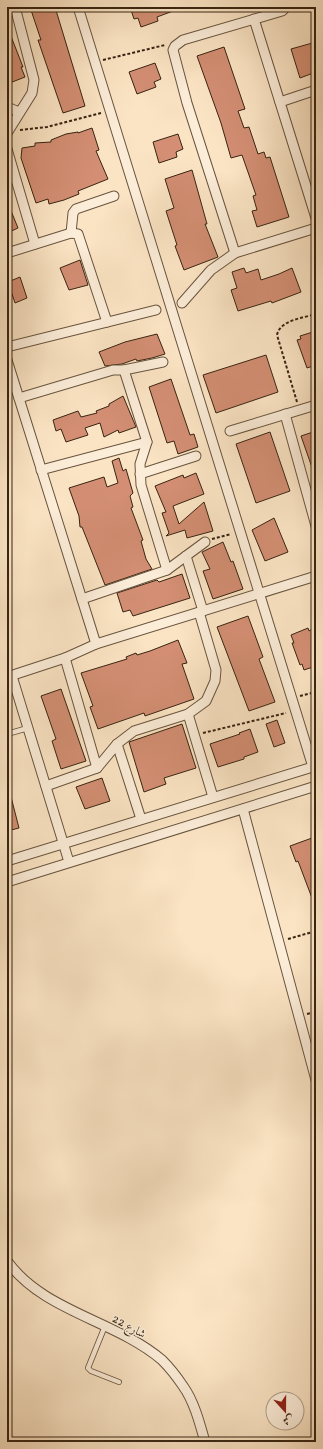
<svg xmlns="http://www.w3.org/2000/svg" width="323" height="1449" viewBox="0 0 323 1449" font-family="Vollkorn,Amiri,serif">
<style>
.building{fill:#d38e73;stroke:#372412}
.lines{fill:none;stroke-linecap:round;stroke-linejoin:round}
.lane-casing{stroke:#68543e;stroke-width:6}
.street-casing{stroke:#68543e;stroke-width:11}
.path{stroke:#372412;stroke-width:2;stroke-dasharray:3 2;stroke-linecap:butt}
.lane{stroke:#fcedd9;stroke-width:4.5}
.street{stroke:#fcedd9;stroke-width:9}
.labels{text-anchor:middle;stroke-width:3;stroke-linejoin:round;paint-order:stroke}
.street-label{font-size:12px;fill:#372412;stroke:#fcedd9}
</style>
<rect width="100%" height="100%" fill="#fbe4c4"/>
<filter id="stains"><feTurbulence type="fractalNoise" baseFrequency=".005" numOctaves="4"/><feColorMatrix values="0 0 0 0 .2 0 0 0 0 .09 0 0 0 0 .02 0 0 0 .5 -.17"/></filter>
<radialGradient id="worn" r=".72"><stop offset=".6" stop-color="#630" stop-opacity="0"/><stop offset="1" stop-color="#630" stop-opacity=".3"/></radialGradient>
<g class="building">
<polygon points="30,7 55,7 85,106 63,113 38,40 41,40"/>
<polygon points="130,7 181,7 181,8 157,17 158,21 141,27 138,18 134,19"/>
<polygon points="7,26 23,67 21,67 25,77 7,84"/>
<polygon points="316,42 316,72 300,78 291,49"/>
<polygon points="224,47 245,109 238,111 244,128 249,127 258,154 264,152 266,158 270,157 289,217 257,227 252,211 257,210 253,196 256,195 242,155 231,158 221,123 197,56"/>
<polygon points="155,63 161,79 154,82 156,87 137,94 129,72"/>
<polygon points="92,128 99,150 96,151 108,179 78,191 79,194 64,200 49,204 48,199 36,203 21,158 22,148 35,146 35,143 51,142 51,140 66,134 78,132 78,133"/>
<polygon points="178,134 183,149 176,152 177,157 159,163 153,142"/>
<polygon points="192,170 207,224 205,224 218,257 184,270 175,246 177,245 166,211 174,208 165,179"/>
<polygon points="7,201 18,228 7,233"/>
<polygon points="80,260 88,285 69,290 60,268"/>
<polygon points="244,268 246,273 258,269 261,280 279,274 292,268 301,292 272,303 271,301 238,311 231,290 237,288 232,272"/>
<polygon points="20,277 27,298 15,303 8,282"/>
<polygon points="316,331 316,365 307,368 297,340 301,339 300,336"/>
<polygon points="157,334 165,354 152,358 137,361 136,359 122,364 105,366 99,352 125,342"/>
<polygon points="266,355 278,392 216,413 203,375"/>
<polygon points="171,379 190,435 194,434 198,447 178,454 174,441 167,443 149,387"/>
<polygon points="123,396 136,427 119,433 118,430 104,437 100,423 85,428 88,435 66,442 61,429 56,431 53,420 78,411 81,417 97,413 96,411 109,406 109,404"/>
<polygon points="316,431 316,476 315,476 301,436"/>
<polygon points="270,432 290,491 256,503 236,444"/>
<polygon points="119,458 123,471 126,469 133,493 130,496 133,507 131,508 143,540 141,541 146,559 152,569 105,585 82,527 80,527 79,516 69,488 104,477 107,487 118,483 112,461"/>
<polygon points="196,473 204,494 173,506 179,524 204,502 213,531 187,538 185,530 166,536 169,533 162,513 166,512 155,486 183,475 184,478"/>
<polygon points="274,518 288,552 265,561 252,530"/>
<polygon points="223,542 231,562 233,561 243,589 213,599 203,571 210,569 202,552"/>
<polygon points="182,574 190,598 133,616 130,610 123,612 117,593 157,580 159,582"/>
<polygon points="248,616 263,657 259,659 275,702 249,711 217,627"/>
<polygon points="308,628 309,631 312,629 316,638 316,666 304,670 302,664 300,665 292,643 294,643 291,635"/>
<polygon points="178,640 187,663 182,664 194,699 145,716 144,713 98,729 90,707 93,706 81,673 127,659 126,657 136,653 137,655 150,651"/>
<polygon points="61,689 86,761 61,769 52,741 56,739 41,696"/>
<polygon points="277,720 285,743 274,747 266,724"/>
<polygon points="182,724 196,768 164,778 166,784 144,792 129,742"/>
<polygon points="250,729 258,752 244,757 244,759 218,767 210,744 240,734 239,733"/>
<polygon points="102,778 110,801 85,809 76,787"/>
<polygon points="7,793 10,793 19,828 7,831"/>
<polygon points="312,838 316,848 315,906 298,861 296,862 290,846"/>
</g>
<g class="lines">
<defs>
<g id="lane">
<polyline points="7,734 28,728"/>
<polyline points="105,1326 88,1368 91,1371 119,1382"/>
</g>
<g id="street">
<polyline points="78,7 313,767"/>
<polyline points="254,19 316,218"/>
<polyline points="280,102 316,90"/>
<polyline points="7,107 19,112"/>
<polyline points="7,133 32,93 34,80 15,7"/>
<polyline points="7,149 35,244"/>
<polyline points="71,233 73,213 76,209 114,196"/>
<polyline points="7,253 71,233 78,234 107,322"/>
<polyline points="235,253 187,103 173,50 175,46 183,40 282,11 286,7"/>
<polyline points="182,303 211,270 235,253 316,228"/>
<polyline points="7,347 156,310"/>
<polyline points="7,360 96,644"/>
<polyline points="124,370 147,442 140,464 141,485 167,570"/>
<polyline points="19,398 113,370 124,370 163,362"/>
<polyline points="285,414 316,526"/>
<polyline points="230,431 316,405"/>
<polyline points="41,470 147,442"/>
<polyline points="140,474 196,456"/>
<polyline points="186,556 203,611"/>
<polyline points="82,599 167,570 205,542"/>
<polyline points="65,658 97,768"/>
<polyline points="12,676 69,862"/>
<polyline points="7,677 65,658 96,644 316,576"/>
<polyline points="188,714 213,797"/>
<polyline points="117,744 141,819"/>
<polyline points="46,786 97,768 117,744 134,731 188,714 206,701 215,681 216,670 199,612"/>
<polyline points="243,809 316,1080"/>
<polyline points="7,861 316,766"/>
<polyline points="7,882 316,786"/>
<path d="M7,1261C44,1312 115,1320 162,1360C169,1367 177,1377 183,1386C194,1401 200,1424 205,1442"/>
</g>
</defs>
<use href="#lane" class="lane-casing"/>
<use href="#street" class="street-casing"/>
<g class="path">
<polyline points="295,10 313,7"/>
<polyline points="103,60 165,45"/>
<polyline points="20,130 47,127 101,113"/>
<path d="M297,402L277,335C280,320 303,318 316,314"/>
<polyline points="212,539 231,534"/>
<polyline points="300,696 316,692"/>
<polyline points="203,733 286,713"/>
<polyline points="288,939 316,931"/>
<polyline points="307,1014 316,1012"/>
</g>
<use href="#lane" class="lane"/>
<use href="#street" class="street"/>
</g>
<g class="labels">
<g class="street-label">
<text transform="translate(129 1326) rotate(29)" y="4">شارع 22</text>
</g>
</g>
<rect width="323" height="1449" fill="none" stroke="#fbe4c4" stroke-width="24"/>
<rect x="8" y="8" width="307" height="1433" fill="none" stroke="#372412" stroke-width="2"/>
<rect x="12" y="12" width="299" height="1425" fill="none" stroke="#372412"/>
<g transform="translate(285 1411) rotate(159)"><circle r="19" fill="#fcedd9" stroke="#ad9d89"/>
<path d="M0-3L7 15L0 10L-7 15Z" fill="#8f2418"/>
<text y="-6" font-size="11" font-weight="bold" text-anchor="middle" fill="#372412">ش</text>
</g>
<rect width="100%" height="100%" filter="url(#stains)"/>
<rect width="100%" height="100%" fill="url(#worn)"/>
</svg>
